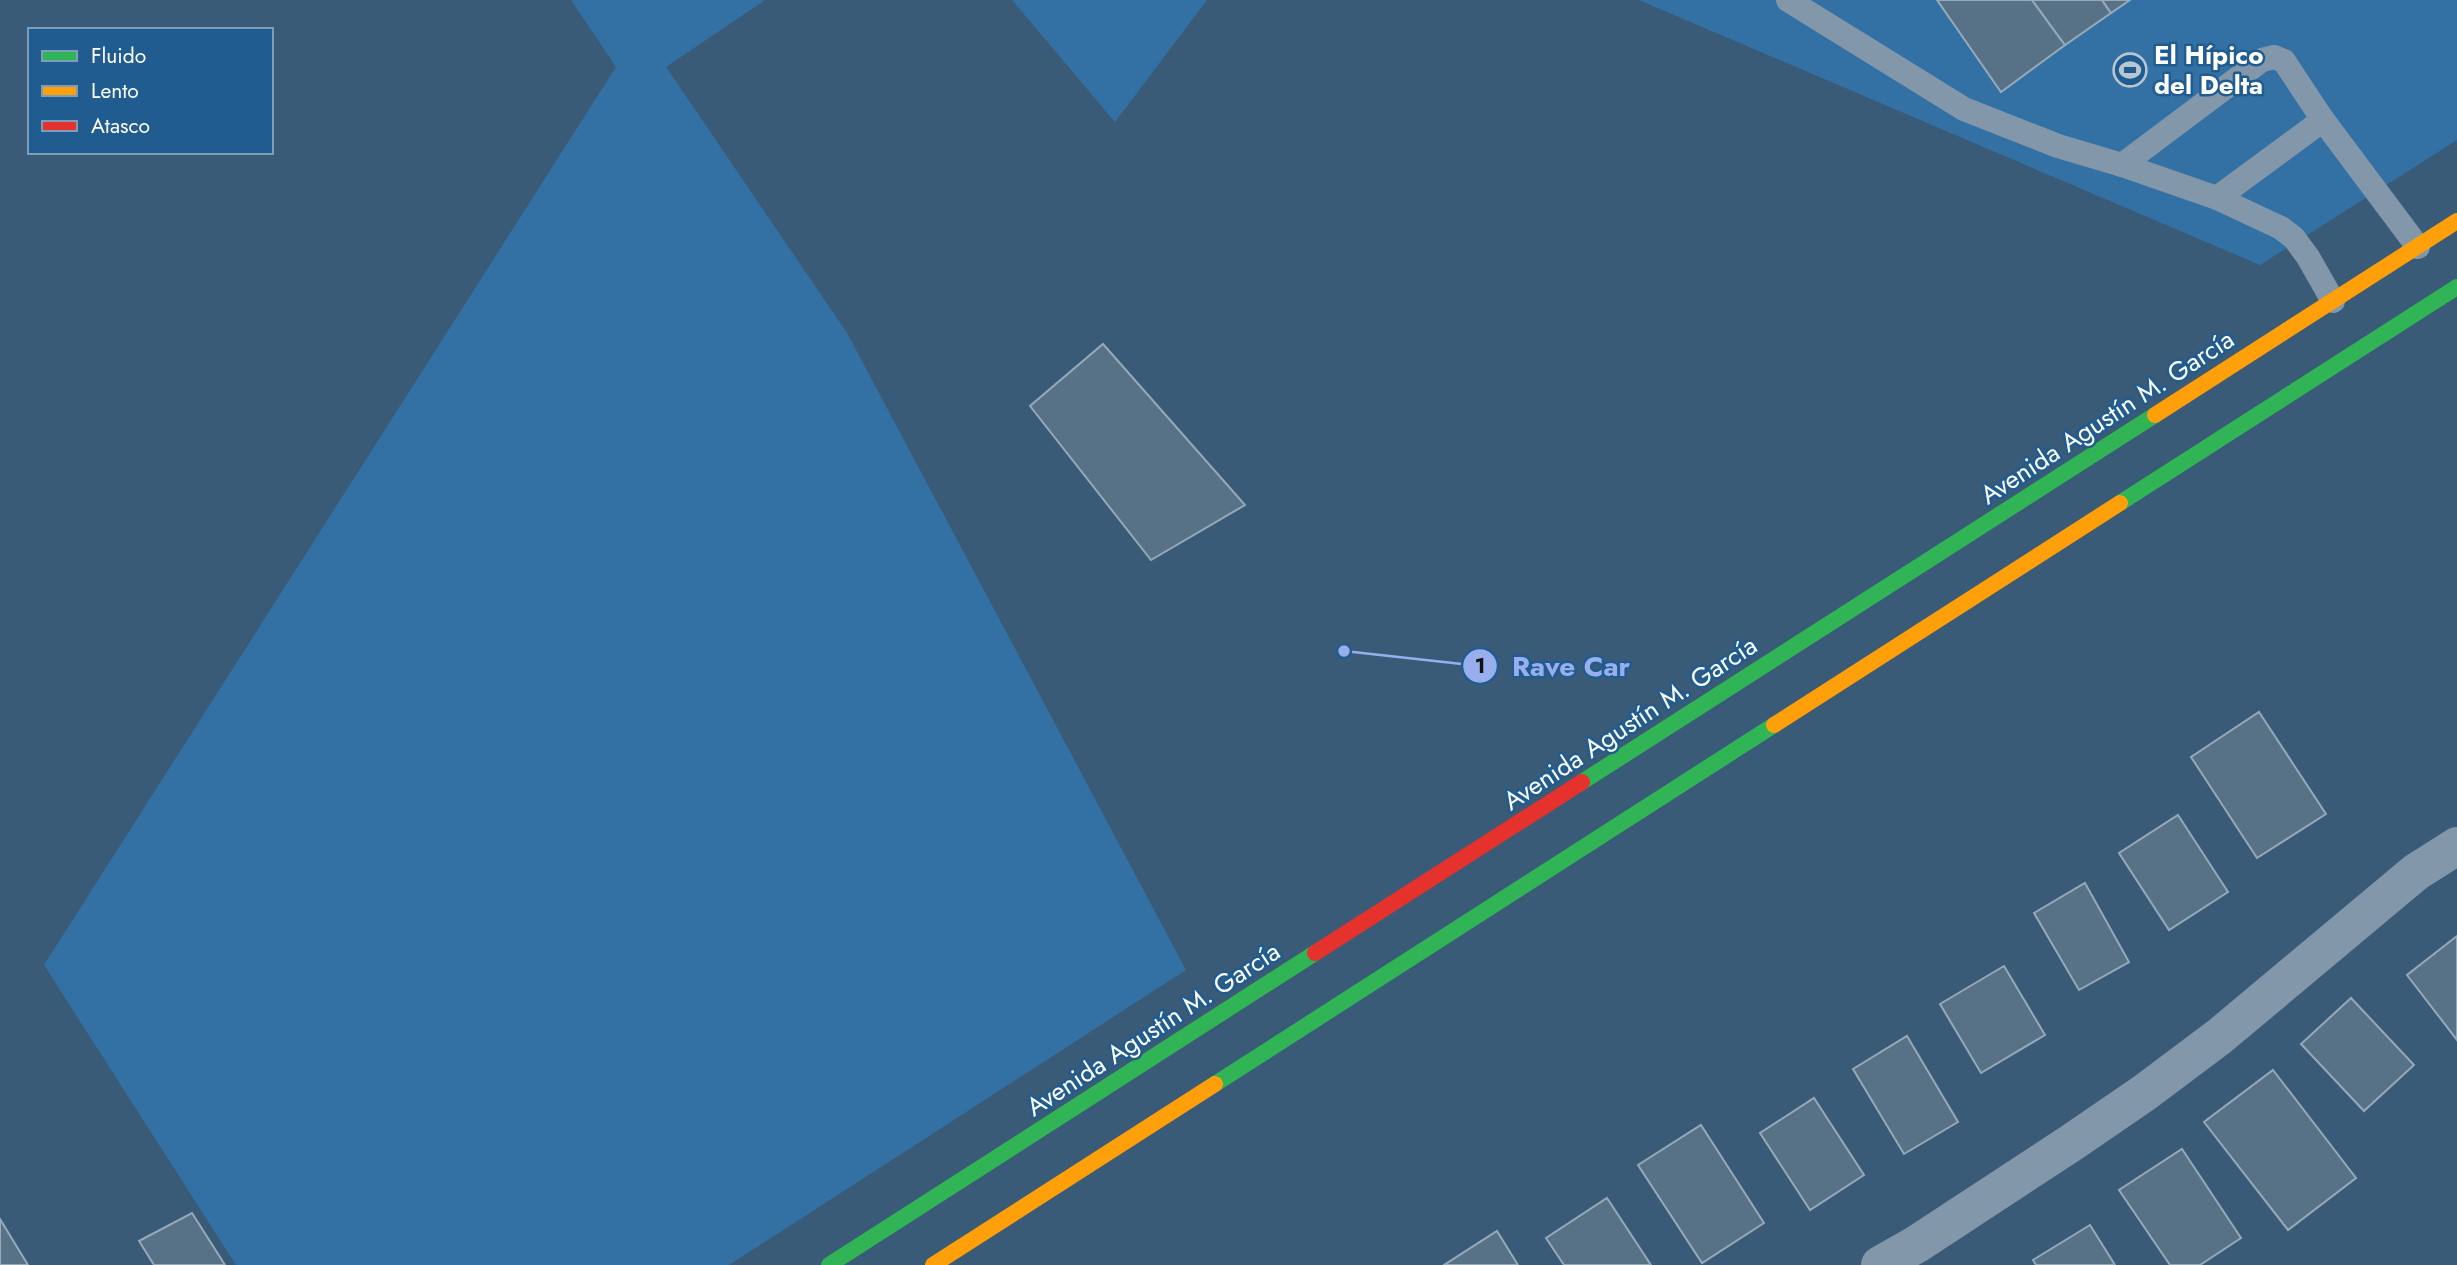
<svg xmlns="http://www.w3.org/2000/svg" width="2457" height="1265" viewBox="0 0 2457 1265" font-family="Jost,sans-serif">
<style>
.green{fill:#3371a5}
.building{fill:#577187;stroke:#96a9b8;stroke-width:2}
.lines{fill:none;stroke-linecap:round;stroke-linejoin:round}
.lane{stroke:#8297aa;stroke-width:24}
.street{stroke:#8297aa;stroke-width:38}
.fast{stroke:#30b455;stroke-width:16}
.slow{stroke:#ff9f0a;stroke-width:16}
.jam{stroke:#e5322d;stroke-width:16}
.labels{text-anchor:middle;stroke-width:5;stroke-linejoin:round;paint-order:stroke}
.poi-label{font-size:26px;font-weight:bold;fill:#fff;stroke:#215c90;text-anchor:start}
.street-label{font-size:26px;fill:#fff;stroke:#215c90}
.leader{fill:none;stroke:#99afed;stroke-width:2.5}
.callout-dot{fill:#99afed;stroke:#215c90;stroke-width:2.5}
.mark-label{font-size:21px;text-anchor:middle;font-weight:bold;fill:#111}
.callout-label{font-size:28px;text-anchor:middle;font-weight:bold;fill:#99afed;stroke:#215c90;stroke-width:5;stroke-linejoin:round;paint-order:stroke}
</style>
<rect width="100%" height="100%" fill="#3a5b77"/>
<g class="green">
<polygon points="571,0 765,0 666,67 847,333 1186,970 729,1265 236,1265 44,965 616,67"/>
<polygon points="1012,0 1207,0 1115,122"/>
<polygon points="1639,0 2457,0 2457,140 2260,265"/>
</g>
<g class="building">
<polygon points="1937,0 2032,0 2065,45 2001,92"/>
<polygon points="2032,0 2102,0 2111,13 2065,45"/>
<polygon points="2102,0 2130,0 2111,13"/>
<polygon points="1103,344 1245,505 1151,560 1030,406"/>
<polygon points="2259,712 2326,814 2257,858 2191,757"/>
<polygon points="2178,815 2228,892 2169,930 2119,853"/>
<polygon points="2085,883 2129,962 2079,990 2034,913"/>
<polygon points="2457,936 2457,1040 2407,975"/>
<polygon points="2004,966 2045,1035 1981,1073 1940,1004"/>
<polygon points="2351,998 2414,1065 2364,1111 2301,1044"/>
<polygon points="1907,1036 1958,1122 1904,1154 1853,1069"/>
<polygon points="2273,1070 2356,1178 2288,1230 2204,1122"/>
<polygon points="1814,1098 1864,1175 1810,1210 1760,1133"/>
<polygon points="1701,1125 1764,1223 1702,1263 1638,1165"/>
<polygon points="2182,1149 2241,1238 2200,1265 2170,1265 2119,1190"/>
<polygon points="1607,1198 1651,1265 1564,1265 1546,1238"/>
<polygon points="192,1213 225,1265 154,1265 139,1241"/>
<polygon points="0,1219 28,1265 0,1265"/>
<polygon points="2090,1225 2115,1265 2036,1265 2033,1260"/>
<polygon points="1497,1231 1518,1265 1444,1265"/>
</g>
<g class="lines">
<g class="lane">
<polyline points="1788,0 1964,109 2058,146 2122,165 2217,198 2281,228 2294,238 2308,257 2333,301"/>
<polyline points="2122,165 2262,60 2274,57 2284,61 2323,120 2418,247"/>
<polyline points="2217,198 2323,120"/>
</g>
<polyline class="street" points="1880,1265 1917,1244 2071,1143 2144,1093 2220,1036 2416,872 2457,846"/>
<g class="fast">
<polyline points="2120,503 2457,287"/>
<polyline points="1582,782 2155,415"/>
<polyline points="1215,1084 1774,725"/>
<polyline points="829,1265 1315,953"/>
</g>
<g class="slow">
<polyline points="2155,415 2457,221"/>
<polyline points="1774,725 2120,503"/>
<polyline points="933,1265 1215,1084"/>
</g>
<polyline class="jam" points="1315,953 1582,782"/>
</g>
<defs>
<symbol id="stadium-ring" viewBox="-11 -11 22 22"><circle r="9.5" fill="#215c90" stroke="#bac6cf" stroke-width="1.5"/><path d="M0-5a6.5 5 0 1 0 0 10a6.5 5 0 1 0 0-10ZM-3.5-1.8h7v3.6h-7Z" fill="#bac6cf"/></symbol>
</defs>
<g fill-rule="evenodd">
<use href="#stadium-ring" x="2111" y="51" width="38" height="38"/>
</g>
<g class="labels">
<g class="poi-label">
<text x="2154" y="64">El Hípico<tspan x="2154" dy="30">del Delta</tspan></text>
</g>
<g class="street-label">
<text transform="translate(2107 417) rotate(-33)" y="9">Avenida Agustín M. García</text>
<text transform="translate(1630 723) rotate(-33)" y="9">Avenida Agustín M. García</text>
<text transform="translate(1153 1029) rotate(-33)" y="9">Avenida Agustín M. García</text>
</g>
</g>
<path class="leader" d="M1344 651L1480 666"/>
<g class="callout-dot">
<circle cx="1344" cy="651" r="7"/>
<circle cx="1480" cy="666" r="18"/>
</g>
<g class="mark-label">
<text x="1480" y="673">1</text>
</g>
<g class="callout-label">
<text x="1571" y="676">Rave Car</text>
</g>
<rect x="28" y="28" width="245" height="126" fill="#215c90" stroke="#7a9dbc" stroke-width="2"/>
<rect x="42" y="51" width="35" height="10" fill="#30b455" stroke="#7a9dbc" stroke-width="2"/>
<text x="91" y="63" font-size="21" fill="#ffffff">Fluido</text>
<rect x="42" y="86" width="35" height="10" fill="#ff9f0a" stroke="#7a9dbc" stroke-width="2"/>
<text x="91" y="98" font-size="21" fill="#ffffff">Lento</text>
<rect x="42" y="121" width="35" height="10" fill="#e5322d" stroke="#7a9dbc" stroke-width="2"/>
<text x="91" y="133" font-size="21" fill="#ffffff">Atasco</text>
</svg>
